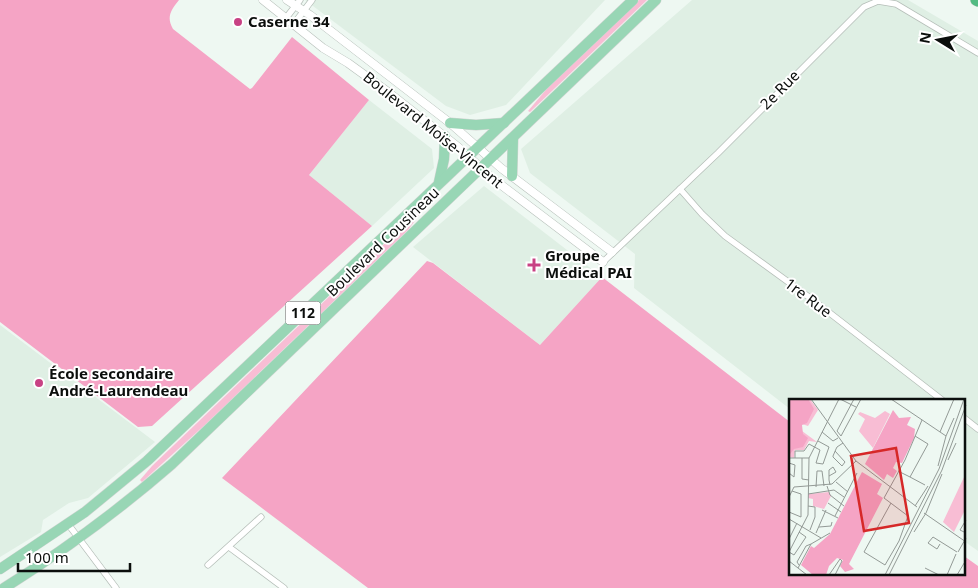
<svg xmlns="http://www.w3.org/2000/svg" width="978" height="588" viewBox="0 0 978 588" font-family="'Noto Sans',sans-serif">
<style>
.built{fill:#dfefe4}
.green{fill:#f8bdd4}
.forest{fill:#f5a4c5}
.lines{fill:none;stroke-linecap:round;stroke-linejoin:round}
.minor-casing{stroke:#b5beb8;stroke-width:7}
.tertiary-casing{stroke:#b5beb8;stroke-width:9}
.primary-casing{stroke:#d3d4d3;stroke-width:11}
.motorway-casing{stroke:#d3d4d3;stroke-width:12}
.minor{stroke:#fff;stroke-width:5.5}
.tertiary{stroke:#fff;stroke-width:8}
.primary{stroke:#98d6b5;stroke-width:10}
.motorway{stroke:#53bb83;stroke-width:11}
.poi-dot{fill:#c84284;stroke:#fff;stroke-width:2}
.labels{text-anchor:middle;stroke-width:4;stroke-linejoin:round;paint-order:stroke}
.shield{fill:#fff;stroke:#545655;stroke-width:1}
.shield-label{font-size:14px;font-weight:bold;fill:#0b0e0c}
.poi-label{font-size:15px;font-weight:bold;fill:#0b0e0c;stroke:#fff;text-anchor:start}
.street-label{font-size:15px;fill:#0b0e0c;stroke:#fff}
.inset-road{fill:none;stroke:#939a96;stroke-width:1}
.view{fill:#d62828;fill-opacity:0.15;stroke:#d62828;stroke-width:2.5}
.inset-edge{fill:none;stroke:#0b0e0c;stroke-width:2.5}
</style>
<rect width="100%" height="100%" fill="#eef8f2"/>
<g class="built">
<polygon points="305,0 605,0 506,105 470,115 446,106"/>
<polygon points="692,0 908,0 978,41 978,551 964,541 964,400 790,400 790,409 634,288 635,254 530,173 521,149"/>
<polygon points="369,100 432,149 434,168 372,226 309,175"/>
<polygon points="484,186 602,277 540,345 413,247"/>
<polygon points="0,325 155,442 88,498 69,503 43,520 41,532 0,557"/>
</g>
<g class="green">
<polygon points="639,0 647,0 530,112 528,111 551,84"/>
<polygon points="425,205 426,206 408,230 207,423 142,482 140,480 152,466"/>
</g>
<g class="forest">
<path d="M0,0H179C171,10 166,17 173,29L250,89L252,88L292,37L369,100L309,175L372,226L152,426L138,427L0,322Z"/>
<polygon points="427,261 433,263 540,345 602,277 790,422 790,574 964,574 964,556 978,566 978,588 368,588 222,478"/>
</g>
<g class="lines">
<defs>
<g id="minor">
<polyline points="286,18 300,0"/>
<polyline points="293,25 312,0"/>
<polyline points="680,189 702,214 725,236 813,300 942,400"/>
<polyline points="603,262 718,153 864,7 878,1 896,4 978,53"/>
<polyline points="964,418 978,429"/>
<polyline points="68,524 116,588"/>
<polyline points="229,547 284,588"/>
<polyline points="208,565 261,517"/>
</g>
<g id="tertiary">
<polyline points="263,0 323,48 348,63 388,92 458,147 492,178 603,262"/>
<polyline points="287,0 310,15 450,123 501,168 612,252"/>
</g>
<g id="primary">
<polyline points="450,123 476,125 504,123"/>
<polyline points="512,176 513,138"/>
<polyline points="439,182 444,159 445,136"/>
<polyline points="0,569 85,512 147,461 633,0"/>
<path d="M4,588C65,550 118,511 172,464L656,0"/>
</g>
<polyline id="motorway" points="976,0 978,1"/>
</defs>
<use href="#minor" class="minor-casing"/>
<use href="#tertiary" class="tertiary-casing"/>
<use href="#primary" class="primary-casing"/>
<use href="#motorway" class="motorway-casing"/>
<use href="#minor" class="minor"/>
<use href="#tertiary" class="tertiary"/>
<use href="#primary" class="primary"/>
<use href="#motorway" class="motorway"/>
</g>
<g class="poi-dot">
<circle cx="238" cy="22" r="5"/>
<path d="M531.5 257.5h5v5h5v5h-5v5h-5v-5h-5v-5h5z"/>
<circle cx="39" cy="383" r="5"/>
</g>
<g class="labels">
<rect class="shield" x="285.5" y="301.5" width="35" height="23" rx="4"/>
<g class="shield-label">
<text x="303" y="318">112</text>
</g>
<g class="poi-label">
<text x="248" y="27">Caserne 34</text>
<text x="545" y="261">Groupe<tspan x="545" dy="17">Médical PAI</tspan></text>
<text x="49" y="379">École secondaire<tspan x="49" dy="17">André-Laurendeau</tspan></text>
</g>
<g class="street-label">
<text transform="translate(780 90) rotate(-45)" y="5">2e Rue</text>
<text transform="translate(433 130) rotate(39)" y="5">Boulevard Moïse-Vincent</text>
<text transform="translate(383 242) rotate(-44)" y="5">Boulevard Cousineau</text>
<text transform="translate(808 298) rotate(37)" y="5">1re Rue</text>
</g>
</g>
<g transform="translate(789 399)">
<rect width="176" height="176" fill="#eef8f2"/>
<path d="M0,0H21L29,11L19,27L13,25V32L28,43L20,42L15,51H6L5,59L0,58ZM96,12L101,15L84,49L70,32L76,20L69,15L71,13L86,19ZM176,76V111L165,133L154,123ZM40,93L42,97L35,110L24,107V100L19,99V95Z" fill="#f8bdd4"/>
<path d="M0,0H19L25,10L18,24L13,26L14,35L19,39L14,48L5,50L1,55ZM104,11L110,19L122,18L118,26L126,30L125,39L113,64L107,63L104,69L108,72L104,79L98,75L95,81L76,65ZM73,73L93,85L88,95L94,99L60,165L65,170L56,173L51,167L54,161L48,159L40,167L37,176H24L12,166L22,147L25,149L41,135Z" fill="#f5a4c5"/>
<path class="inset-road" d="M22,0L67,62L128,108M51,0L67,8M65,0L48,32L52,37L72,0M102,0L157,37M33,33L44,42L49,39M151,33L165,0M157,37L165,19M46,52L56,63L53,67L44,58V57L47,50L48,48L54,44M0,59H20M6,59V52H15L20,45L31,51L27,64L34,65L40,48L29,42M13,59V80L20,81M116,61L133,21M159,61L167,44M0,64L6,66L5,78L0,74M149,67L157,37M109,72L121,78L139,45L126,37M40,77L47,73L44,68L40,71V81L41,86M121,78L136,86M47,83L59,93M38,87L41,96L55,107M27,88L28,72H33L35,87M19,95L45,91L55,98M0,98L5,88L43,85L67,62M39,104L52,113M102,104L75,153L96,166L110,142L119,117L95,99L116,61M19,107L26,108V118L21,131M126,107L139,87M33,111L49,119M0,113L12,118V95L3,92M135,114L177,143M137,114L153,75M46,117L68,74M0,120L32,139M177,121L171,131L177,134M30,128L42,127L43,123M10,133L17,138L5,156L0,153L19,116L20,59L50,0M125,133L137,114M27,134L37,111M0,140L8,124M151,145L148,150L139,144L144,138L168,153M169,153L177,139M0,162L18,176M10,166L8,163L17,147L22,145M9,169L22,145L41,134M136,169L150,176M40,176L51,160L53,162L46,176M96,176L150,70L175,0M100,176L153,71L177,6M158,176L167,155M168,176L177,161"/>
<path class="view" d="M107,49L120,124L75,132L62,57Z"/>
<rect width="176" height="176" class="inset-edge"/>
</g>
<g transform="translate(938 40) rotate(280)" stroke="#ffffff" stroke-width="4" paint-order="stroke">
<path d="M0-4L9 19L0 12L-9 19Z" fill="#0b0e0c"/>
<text y="-8" font-size="14" font-weight="bold" text-anchor="middle" fill="#0b0e0c">N</text>
</g>
<path d="M18 563v8h112v-8" fill="none" stroke="#0b0e0c" stroke-width="2.5"/>
<text x="25" y="563" font-size="15" fill="#0b0e0c" stroke="#ffffff" stroke-width="4" paint-order="stroke">100 m</text>
</svg>
